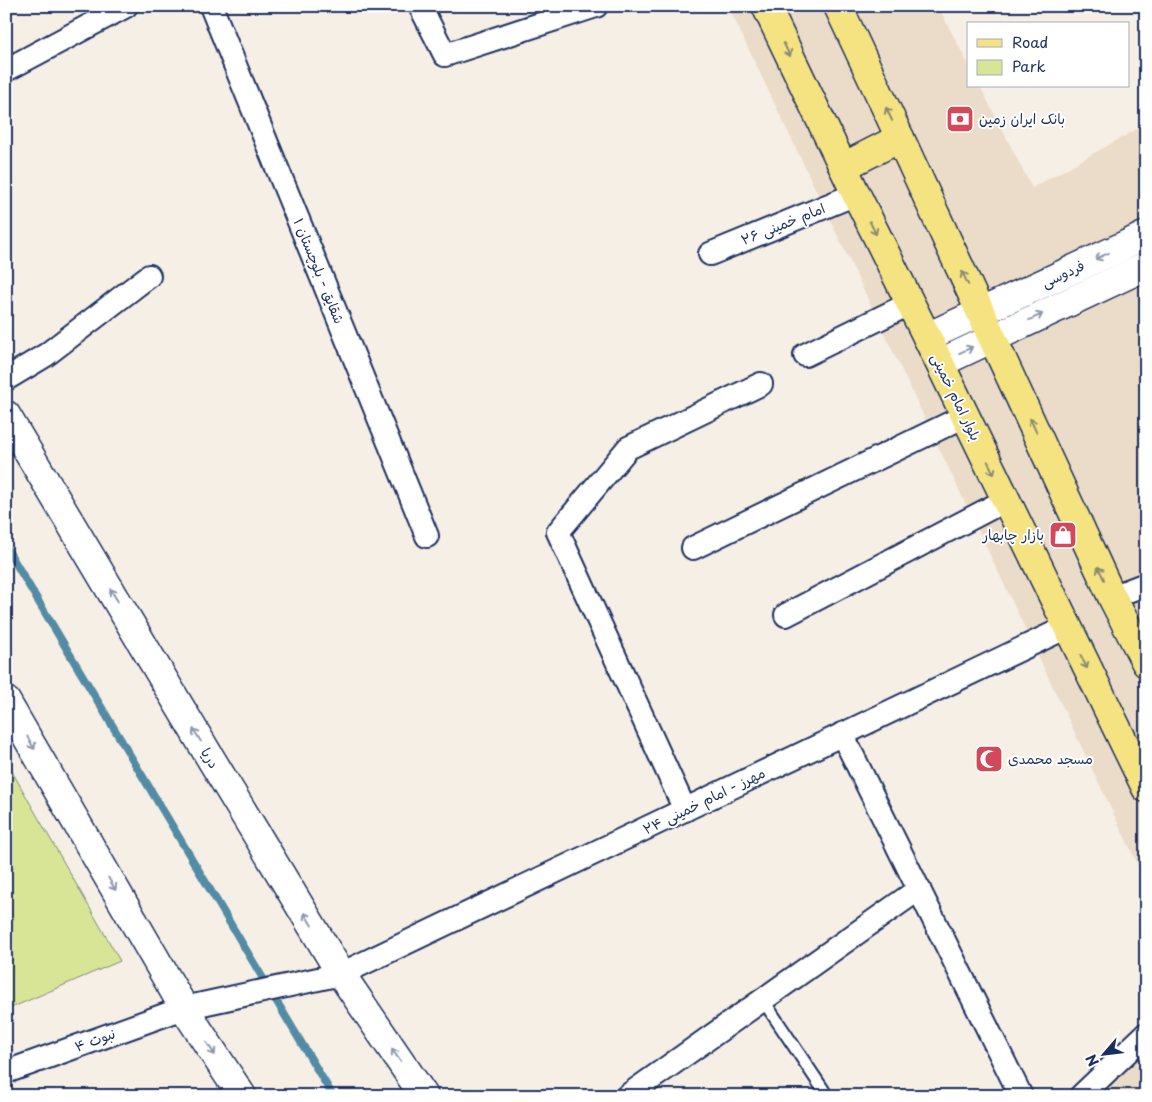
<svg xmlns="http://www.w3.org/2000/svg" width="1152" height="1102" viewBox="0 0 1152 1102" font-family="'Playpen Sans','Playpen Sans Arabic',sans-serif">
<style>
.built{fill:#ebdcc9}
.green{fill:#d8e597;stroke:#7a8a7a}
.lines{fill:none;stroke-linecap:round;stroke-linejoin:round}
.stream{stroke:#538ba4;stroke-width:8}
.service-casing{stroke:#1b2f5e;stroke-width:15}
.minor-casing{stroke:#1b2f5e;stroke-width:26}
.tertiary-casing{stroke:#1b2f5e;stroke-width:31}
.primary-casing{stroke:#1b2f5e;stroke-width:31}
.service{stroke:#fff;stroke-width:11}
.minor{stroke:#fff;stroke-width:22}
.tertiary{stroke:#fff;stroke-width:28}
.primary{stroke:#f5e382;stroke-width:28}
.oneway{stroke:#888970}
.oneway2{stroke:#8d97ae}
.labels{text-anchor:middle;stroke-width:4;stroke-linejoin:round;paint-order:stroke}
.poi-label{font-size:14px;fill:#1b2f5e;stroke:#fff;text-anchor:start}
.street-label{font-size:14px;fill:#1b2f5e;stroke:#fff}
</style>
<rect width="100%" height="100%" fill="#f6efe6"/>
<filter id="ink" filterUnits="userSpaceOnUse"><feTurbulence type="fractalNoise" baseFrequency=".02" numOctaves="2"/><feDisplacementMap in="SourceGraphic" scale="10" xChannelSelector="R" yChannelSelector="G"/><feConvolveMatrix kernelMatrix="1 2 1 2 8 2 1 2 1" color-interpolation-filters="sRGB"/></filter>
<g filter="url(#ink)">
<g class="built">
<polygon points="728,6 938,6 968,64 968,86 980,86 1032,188 1146,124 1146,882"/>
<polygon points="1146,1036 1146,1096 1082,1096"/>
</g>
<polygon class="green" points="6,761 120,961 6,1010"/>
<g class="lines">
<polyline class="stream" points="6,547 333,1096"/>
<defs>
<polyline id="service" points="763,1000 824,1091"/>
<g id="minor">
<polyline points="211,6 427,536"/>
<polyline points="420,6 445,55 596,6"/>
<polyline points="6,70 126,6"/>
<polyline points="710,254 856,194"/>
<polyline points="805,355 911,303"/>
<polyline points="6,379 46,355 149,276"/>
<polyline points="693,548 965,416"/>
<polyline points="1112,597 1146,584"/>
<polyline points="786,615 1006,500"/>
<polyline points="842,734 1021,1096"/>
<polyline points="685,810 558,532 628,448 761,384"/>
<polyline points="6,1072 184,1008 341,974 1067,627"/>
<polyline points="627,1096 919,889"/>
<polyline points="1081,1096 1146,1034"/>
</g>
<g id="tertiary">
<polyline points="927,337 1113,251 1146,235"/>
<polyline points="940,363 1146,266"/>
<polyline points="6,415 211,759 341,974 424,1096"/>
<polyline points="6,701 184,1008 242,1096"/>
</g>
<g id="primary">
<polyline points="766,6 856,194 927,337 1146,788"/>
<polyline points="838,6 900,138 1112,597 1146,663"/>
<polyline points="843,167 900,138"/>
</g>
</defs>
<use href="#service" class="service-casing"/>
<use href="#minor" class="minor-casing"/>
<use href="#tertiary" class="tertiary-casing"/>
<use href="#primary" class="primary-casing"/>
<use href="#service" class="service"/>
<use href="#minor" class="minor"/>
<use href="#tertiary" class="tertiary"/>
<use href="#primary" class="primary"/>
</g>
<defs><path id="oneway-shaft" d="M-6 0H5M1.5-3L5.5 0L1.5 3" fill="none" stroke-width="1.6" stroke-linecap="round" stroke-linejoin="round" transform="scale(1.25)"/></defs>
<g class="oneway">
<use href="#oneway-shaft" transform="translate(787 50) rotate(64)"/>
<use href="#oneway-shaft" transform="translate(889 114) rotate(-115)"/>
<use href="#oneway-shaft" transform="translate(873 228) rotate(64)"/>
<use href="#oneway-shaft" transform="translate(965 278) rotate(-115)"/>
<use href="#oneway-shaft" transform="translate(1033 425) rotate(-115)"/>
<use href="#oneway-shaft" transform="translate(991 468) rotate(64)"/>
<use href="#oneway-shaft" transform="translate(1101 573) rotate(-115)"/>
<use href="#oneway-shaft" transform="translate(1084 662) rotate(64)"/>
</g>
<g class="oneway2">
<use href="#oneway-shaft" transform="translate(1102 256) rotate(155)"/>
<use href="#oneway-shaft" transform="translate(1036 317) rotate(-25)"/>
<use href="#oneway-shaft" transform="translate(966 350) rotate(-25)"/>
<use href="#oneway-shaft" transform="translate(114 595) rotate(-121)"/>
<use href="#oneway-shaft" transform="translate(197 735) rotate(-121)"/>
<use href="#oneway-shaft" transform="translate(31 743) rotate(60)"/>
<use href="#oneway-shaft" transform="translate(112 884) rotate(60)"/>
<use href="#oneway-shaft" transform="translate(308 919) rotate(-121)"/>
<use href="#oneway-shaft" transform="translate(211 1049) rotate(56)"/>
<use href="#oneway-shaft" transform="translate(396 1055) rotate(-124)"/>
</g>
</g>
<defs>
<symbol id="bank-square" viewBox="-11 -11 22 22"><rect x="-9" y="-9" width="18" height="18" rx="4" fill="#d1495b" stroke="#fff"/><path d="M-6-4H6V4H-6ZM0-2.3a2.3 2.3 0 1 0 0 4.6a2.3 2.3 0 1 0 0-4.6Z" fill="#fff"/></symbol>
<symbol id="shop-square" viewBox="-11 -11 22 22"><rect x="-9" y="-9" width="18" height="18" rx="4" fill="#d1495b" stroke="#fff"/><path d="M-5-2.5h2.3a2.7 3.5 0 0 1 5.4 0H5L5.5 6h-11ZM-1.5-2.5h3a1.5 2.3 0 0 0-3 0Z" fill="#fff"/></symbol>
<symbol id="mosque-square" viewBox="-11 -11 22 22"><rect x="-9" y="-9" width="18" height="18" rx="4" fill="#d1495b" stroke="#fff"/><path d="M3.5-4.9A6 6 0 1 0 3.5 4.9A5 5 0 1 1 3.5-4.9Z" fill="#fff"/></symbol>
</defs>
<g fill-rule="evenodd">
<use href="#bank-square" x="944" y="103" width="32" height="32"/>
<use href="#shop-square" x="1047" y="519" width="32" height="32"/>
<use href="#mosque-square" x="973" y="743" width="32" height="32"/>
</g>
<g class="labels">
<g class="poi-label">
<text x="979" y="124">بانک ایران زمین</text>
<text x="1044" y="540" text-anchor="end">بازار چابهار</text>
<text x="1008" y="764">مسجد محمدی</text>
</g>
<g class="street-label">
<text transform="translate(783 224) rotate(-22)" y="5">امام خمینی ۲۶</text>
<text transform="translate(319 271) rotate(68)" y="5">شقایق - بلوچستان ۱</text>
<text transform="translate(1063 274) rotate(-25)" y="5">فردوسی</text>
<text transform="translate(956 397) rotate(64)" y="5">بلوار امام خمینی</text>
<text transform="translate(210 758) rotate(59)" y="5">دریا</text>
<text transform="translate(704 801) rotate(-26)" y="5">مهرز - امام خمینی ۲۴</text>
<text transform="translate(95 1040) rotate(-20)" y="5">نبوت ۴</text>
</g>
</g>
<rect width="1152" height="1102" fill="none" stroke="#fff" stroke-width="25"/>
<rect x="12" y="12" width="1127" height="1077" fill="none" stroke="#1b2f5e" stroke-width="2" filter="url(#ink)"/>
<rect x="967" y="22" width="162" height="65" fill="#ffffff" stroke="#a4acbf"/>
<rect x="977" y="39" width="25" height="8" fill="#f5e382" stroke="#a4acbf"/>
<text x="1012" y="48" font-size="15" fill="#1b2f5e">Road</text>
<rect x="977" y="60" width="25" height="15" fill="#d8e597" stroke="#a4acbf"/>
<text x="1012" y="72" font-size="15" fill="#1b2f5e">Park</text>
<g transform="translate(1104 1054) rotate(242)" stroke="#ffffff" stroke-width="4" paint-order="stroke">
<path d="M0-4L9 19L0 12L-9 19Z" fill="#1b2f5e"/>
<text y="-8" font-size="14" font-weight="bold" text-anchor="middle" fill="#1b2f5e">N</text>
</g>
</svg>
